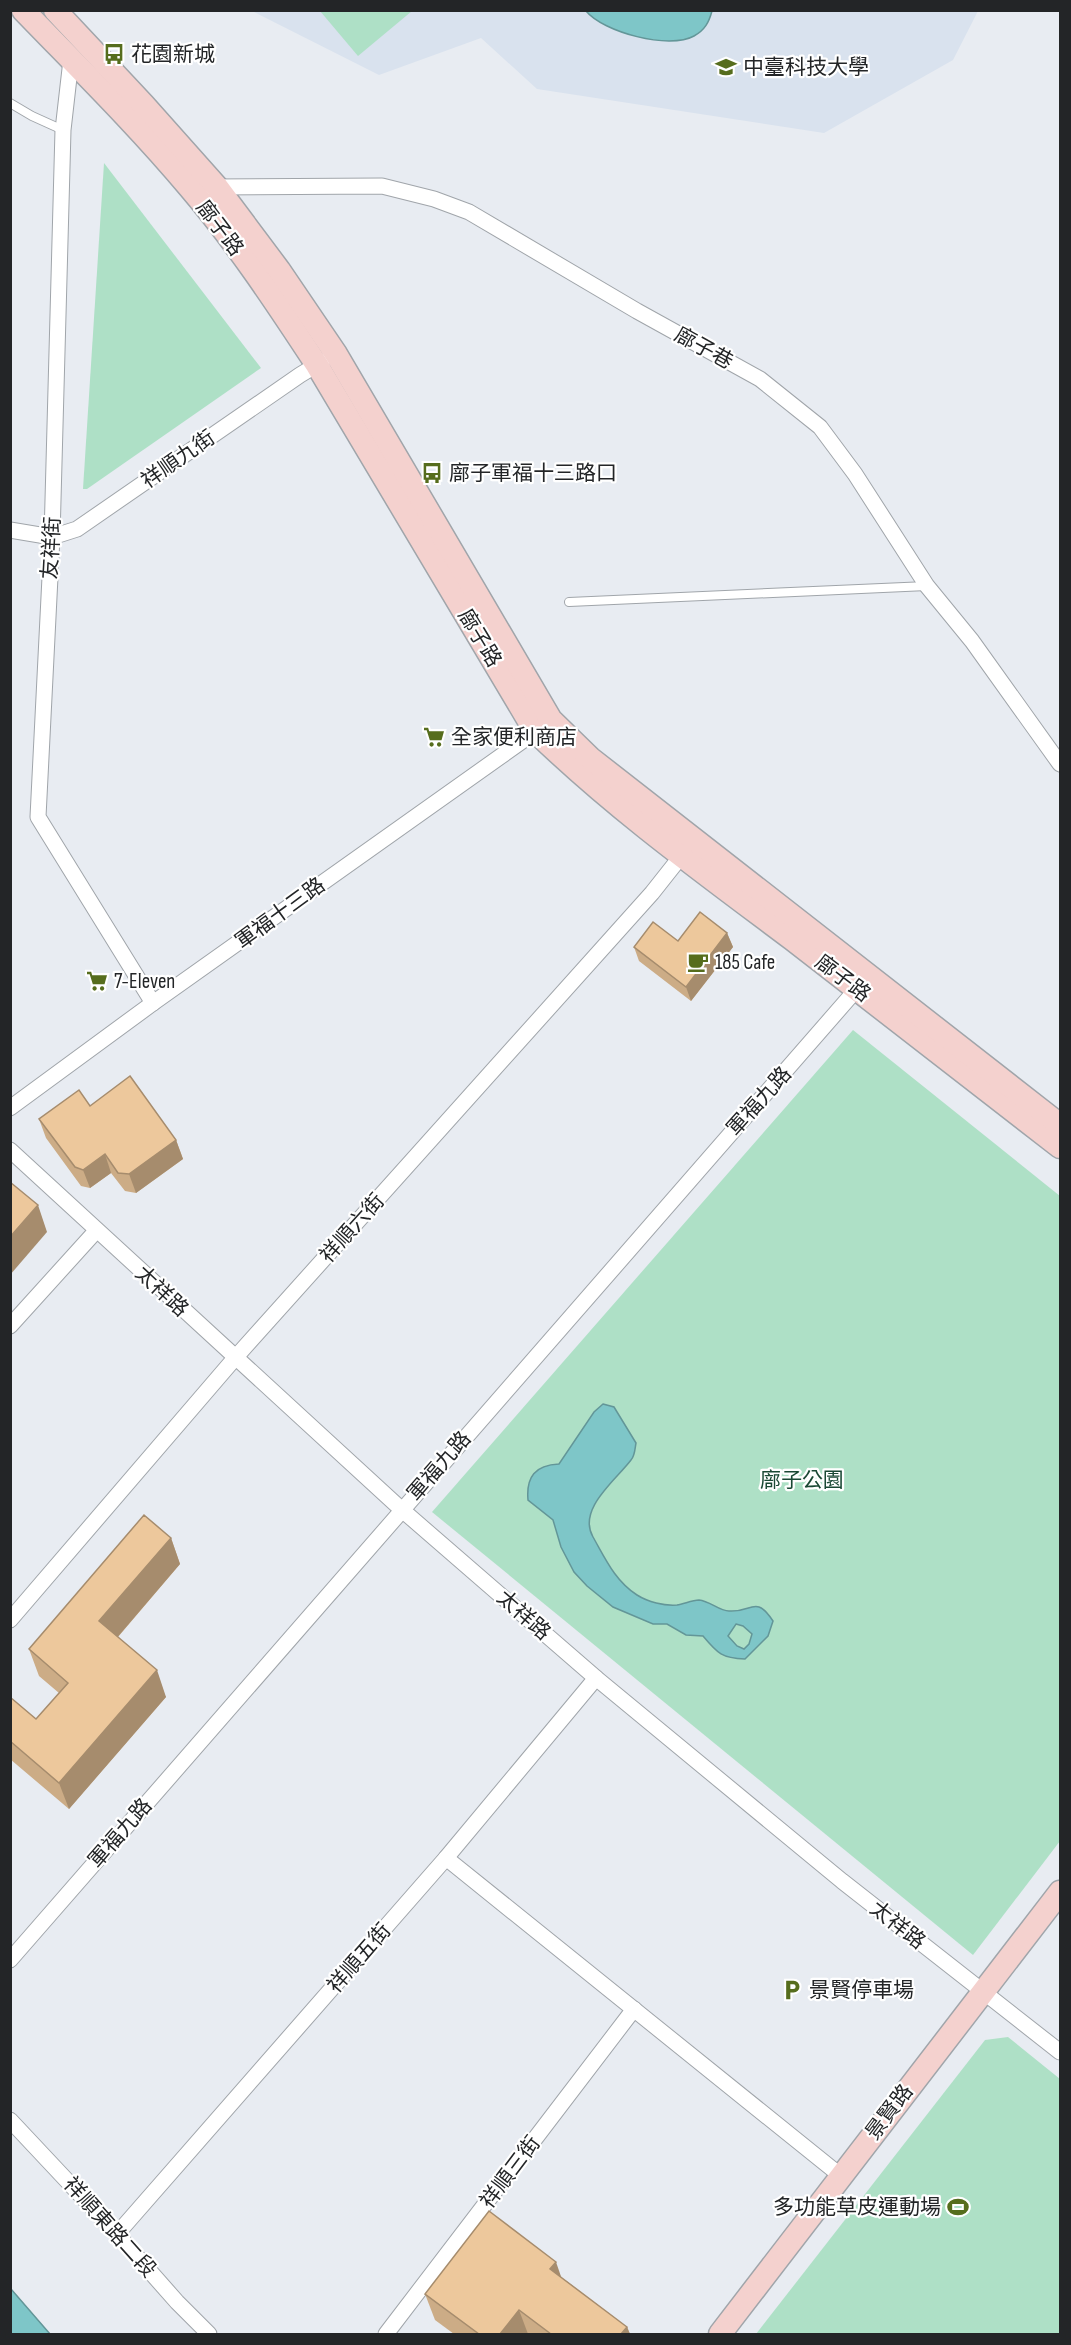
<svg xmlns="http://www.w3.org/2000/svg" width="1071" height="2345" viewBox="0 0 1071 2345" font-family="'Sofia Sans Condensed','Noto Sans TC',sans-serif">
<style>
.built{fill:#d9e2ee}
.green{fill:#aee0c6}
.water{fill:#7ec6c8;stroke:#639698;stroke-width:1.5;fill-rule:evenodd}
.lines{fill:none;stroke-linecap:round;stroke-linejoin:round}
.lane-casing{stroke:#a0a5aa;stroke-width:10}
.street-casing{stroke:#a0a5aa;stroke-width:17}
.secondary-casing{stroke:#a0a5aa;stroke-width:25}
.lane{stroke:#fff;stroke-width:8}
.street{stroke:#fff;stroke-width:15}
.secondary{stroke:#f4d1ce;stroke-width:22}
.wall{fill:#ccac86}
.shaded-wall{fill:#a68c6d}
.building{fill:#edc89c;stroke:#a68c6d;stroke-width:1.5}
.labels{text-anchor:middle;stroke-width:4.5;stroke-linejoin:round;paint-order:stroke}
.poi-label{font-size:21px;fill:#232527;stroke:#fff;text-anchor:start}
.street-label{font-size:21px;fill:#232527;stroke:#fff}
.park-label{font-size:21px;fill:#1a4834;stroke:#fff}
</style>
<rect width="100%" height="100%" fill="#e8ecf2"/>
<polygon class="built" points="252,11 978,11 953,60 824,133 537,89 481,38 379,75"/>
<g class="green">
<polygon points="320,11 412,11 358,56"/>
<polygon points="104,163 261,368 87,489 83,489"/>
<polygon points="853,1030 1060,1196 1060,1841 973,1955 432,1512"/>
<polygon points="1008,2037 1060,2079 1060,2334 756,2334 985,2040"/>
</g>
<g class="water">
<path d="M586,11H712C709,22 705,30 694,36C669,50 603,32 586,11Z"/>
<path d="M603,1404L614,1407L636,1443C635,1448 635,1456 631,1460C616,1480 577,1509 593,1537C605,1558 615,1581 637,1595C648,1602 664,1606 677,1605C684,1604 692,1600 699,1600C710,1601 719,1611 729,1611C752,1613 755,1594 773,1621L768,1636L745,1659C722,1658 718,1654 703,1636L686,1635L667,1624H653L613,1607L587,1586L574,1572L561,1547L553,1520L528,1500C526,1477 535,1465 559,1464L594,1412ZM736,1624L743,1626L752,1634L749,1644L744,1649L737,1646L728,1636Z"/>
<polygon points="10,2289 11,2289 50,2334 11,2334"/>
</g>
<g class="lines">
<defs>
<g id="lane">
<polyline points="10,103 32,116 63,130"/>
<polyline points="569,602 927,586"/>
</g>
<g id="street">
<polyline points="71,60 63,130 52,537 38,817 153,1003"/>
<polyline points="211,187 382,186 434,199 469,212 637,311 760,379 820,427 855,474 927,586 972,641 1060,764"/>
<polyline points="10,530 52,537 77,529 300,375 323,361"/>
<polyline points="10,1108 153,1003 542,727"/>
<polyline points="10,1150 401,1509 596,1678 842,1881 1060,2052"/>
<polyline points="10,1326 96,1231"/>
<polyline points="10,1620 235,1358 652,893 686,850"/>
<polyline points="446,1858 841,2176"/>
<polyline points="10,1960 862,983"/>
<polyline points="10,2120 117,2234 177,2302 209,2334"/>
<polyline points="117,2234 446,1858 596,1678"/>
<polyline points="386,2334 634,2009"/>
</g>
<g id="secondary">
<path d="M23,10C79,68 137,125 189,187C236,242 277,304 317,365L535,731C614,808 704,873 792,939C882,1008 971,1078 1060,1147"/>
<polyline points="55,10 144,105 217,187 279,270 336,354 551,720 590,758 1060,1125"/>
<polyline points="720,2334 1060,1892"/>
</g>
</defs>
<use href="#lane" class="lane-casing"/>
<use href="#street" class="street-casing"/>
<use href="#secondary" class="secondary-casing"/>
<use href="#lane" class="lane"/>
<use href="#street" class="street"/>
<use href="#secondary" class="secondary"/>
</g>
<g class="wall">
<polygon points="727,933 733,947 691,1001 639,961 634,947 678,941"/>
<polygon points="90,1106 176,1140 183,1159 136,1193 125,1191 111,1173 90,1188 81,1186 46,1138 39,1119"/>
<polygon points="171,1538 180,1564 118,1637 166,1697 69,1809 10,1759 10,1697 36,1719 59,1693 39,1676 29,1649"/>
<polygon points="561,2277 627,2327 630,2334 454,2334 435,2320 425,2294"/>
</g>
<g class="shaded-wall">
<polygon points="727,933 733,947 691,1001 686,987"/>
<polygon points="176,1140 183,1159 136,1193 129,1174"/>
<polygon points="105,1154 111,1173 90,1188 83,1170"/>
<polygon points="38,1205 47,1232 10,1275 10,1237"/>
<polygon points="171,1538 180,1564 109,1647 99,1621"/>
<polygon points="157,1670 166,1697 69,1809 59,1783"/>
<polygon points="556,2262 565,2288 550,2269"/>
<polygon points="519,2310 528,2334 500,2334"/>
<polygon points="627,2327 630,2334 621,2334"/>
</g>
<g class="building">
<polygon points="700,912 727,933 686,987 634,947 653,922 678,941"/>
<polygon points="130,1076 176,1140 129,1174 118,1173 105,1154 83,1170 75,1167 39,1119 79,1090 90,1106"/>
<polygon points="10,1182 38,1205 10,1237"/>
<polygon points="144,1515 171,1538 99,1621 157,1670 59,1783 10,1741 10,1697 36,1719 68,1683 29,1649"/>
<polygon points="489,2211 556,2262 550,2269 627,2327 621,2334 551,2334 519,2310 500,2334 479,2334 425,2294"/>
</g>
<defs>
<symbol id="bus-bare" viewBox="-9 -9 18 18"><path d="M-5-6H5V4H4V6H2V4H-2V6H-4V4H-5ZM-3.5-4V0h7V-4ZM-3.5 1.2v1.5H-2V1.2ZM2 1.2v1.5H3.5V1.2Z" fill="#566d1d" stroke="#fff" stroke-width="2.5" paint-order="stroke"/></symbol>
<symbol id="university-bare" viewBox="-9 -9 18 18"><path d="M0-5L7-2L0 1L-7-2ZM-4 1L0 2.5L4 1V4Q0 6-4 4Z" fill="#566d1d" stroke="#fff" stroke-width="2.5" paint-order="stroke"/></symbol>
<symbol id="supermarket-bare" viewBox="-9 -9 18 18"><path d="M-6-5.5h2.5l.6 2H6L4.5 2H-2.5L-4.4-4H-6ZM-1.5 3.2a1.3 1.3 0 1 0 .1 0ZM3 3.2a1.3 1.3 0 1 0 .1 0Z" fill="#566d1d" stroke="#fff" stroke-width="2.5" paint-order="stroke"/></symbol>
<symbol id="cafe-bare" viewBox="-9 -9 18 18"><path d="M-5.5-4.5H6V0H3Q3 3.5 0 3.5H-2.5Q-5.5 3.5-5.5 0ZM3-3.2v2h1.7v-2ZM-6 4.5H4V6H-6Z" fill="#566d1d" stroke="#fff" stroke-width="2.5" paint-order="stroke"/></symbol>
<symbol id="parking-bare" viewBox="-9 -9 18 18"><path d="M-3.5-5.5H1a3.5 3.5 0 0 1 0 7H-1V5.5H-3.5ZM-1-3.4V-.6H.8a1.4 1.4 0 0 0 0-2.8Z" fill="#566d1d" stroke="#fff" stroke-width="2.5" paint-order="stroke"/></symbol>
<symbol id="stadium-bare" viewBox="-9 -9 18 18"><path d="M0-5a6.5 5 0 1 0 0 10a6.5 5 0 1 0 0-10ZM-3.5-1.8h7v3.6h-7Z" fill="#566d1d" stroke="#fff" stroke-width="2.5" paint-order="stroke"/></symbol>
</defs>
<g fill-rule="evenodd">
<use href="#bus-bare" x="99" y="39" width="30" height="30"/>
<use href="#university-bare" x="711" y="52" width="30" height="30"/>
<use href="#bus-bare" x="417" y="458" width="30" height="30"/>
<use href="#supermarket-bare" x="419" y="722" width="30" height="30"/>
<use href="#cafe-bare" x="683" y="947" width="30" height="30"/>
<use href="#supermarket-bare" x="82" y="966" width="30" height="30"/>
<use href="#parking-bare" x="777" y="1975" width="30" height="30"/>
<use href="#stadium-bare" x="943" y="2192" width="30" height="30"/>
</g>
<g class="labels">
<g class="poi-label">
<text x="131" y="61">花園新城</text>
<text x="743" y="74">中臺科技大學</text>
<text x="449" y="480">廍子軍福十三路口</text>
<text x="451" y="744">全家便利商店</text>
<text x="715" y="969">185 Cafe</text>
<text x="114" y="988">7-Eleven</text>
<text x="809" y="1997">景賢停車場</text>
<text x="941" y="2214" text-anchor="end">多功能草皮運動場</text>
</g>
<g class="street-label">
<text transform="translate(220 228) rotate(53)" y="7">廍子路</text>
<text transform="translate(704 348) rotate(29)" y="7">廍子巷</text>
<text transform="translate(178 459) rotate(-35)" y="7">祥順九街</text>
<text transform="translate(51 548) rotate(-87)" y="7">友祥街</text>
<text transform="translate(480 638) rotate(59)" y="7">廍子路</text>
<text transform="translate(280 913) rotate(-36)" y="7">軍福十三路</text>
<text transform="translate(843 978) rotate(37)" y="7">廍子路</text>
<text transform="translate(759 1101) rotate(-48)" y="7">軍福九路</text>
<text transform="translate(352 1228) rotate(-48)" y="7">祥順六街</text>
<text transform="translate(162 1291) rotate(43)" y="7">太祥路</text>
<text transform="translate(439 1466) rotate(-49)" y="7">軍福九路</text>
<text transform="translate(524 1615) rotate(41)" y="7">太祥路</text>
<text transform="translate(120 1833) rotate(-49)" y="7">軍福九路</text>
<text transform="translate(898 1925) rotate(38)" y="7">太祥路</text>
<text transform="translate(359 1958) rotate(-49)" y="7">祥順五街</text>
<text transform="translate(889 2112) rotate(-53)" y="7">景賢路</text>
<text transform="translate(510 2172) rotate(-53)" y="7">祥順三街</text>
<text transform="translate(110 2227) rotate(48)" y="7">祥順東路二段</text>
</g>
<g class="park-label">
<text x="802" y="1487">廍子公園</text>
</g>
</g>
<rect width="1071" height="2345" fill="none" stroke="#232527" stroke-width="24"/>
</svg>
